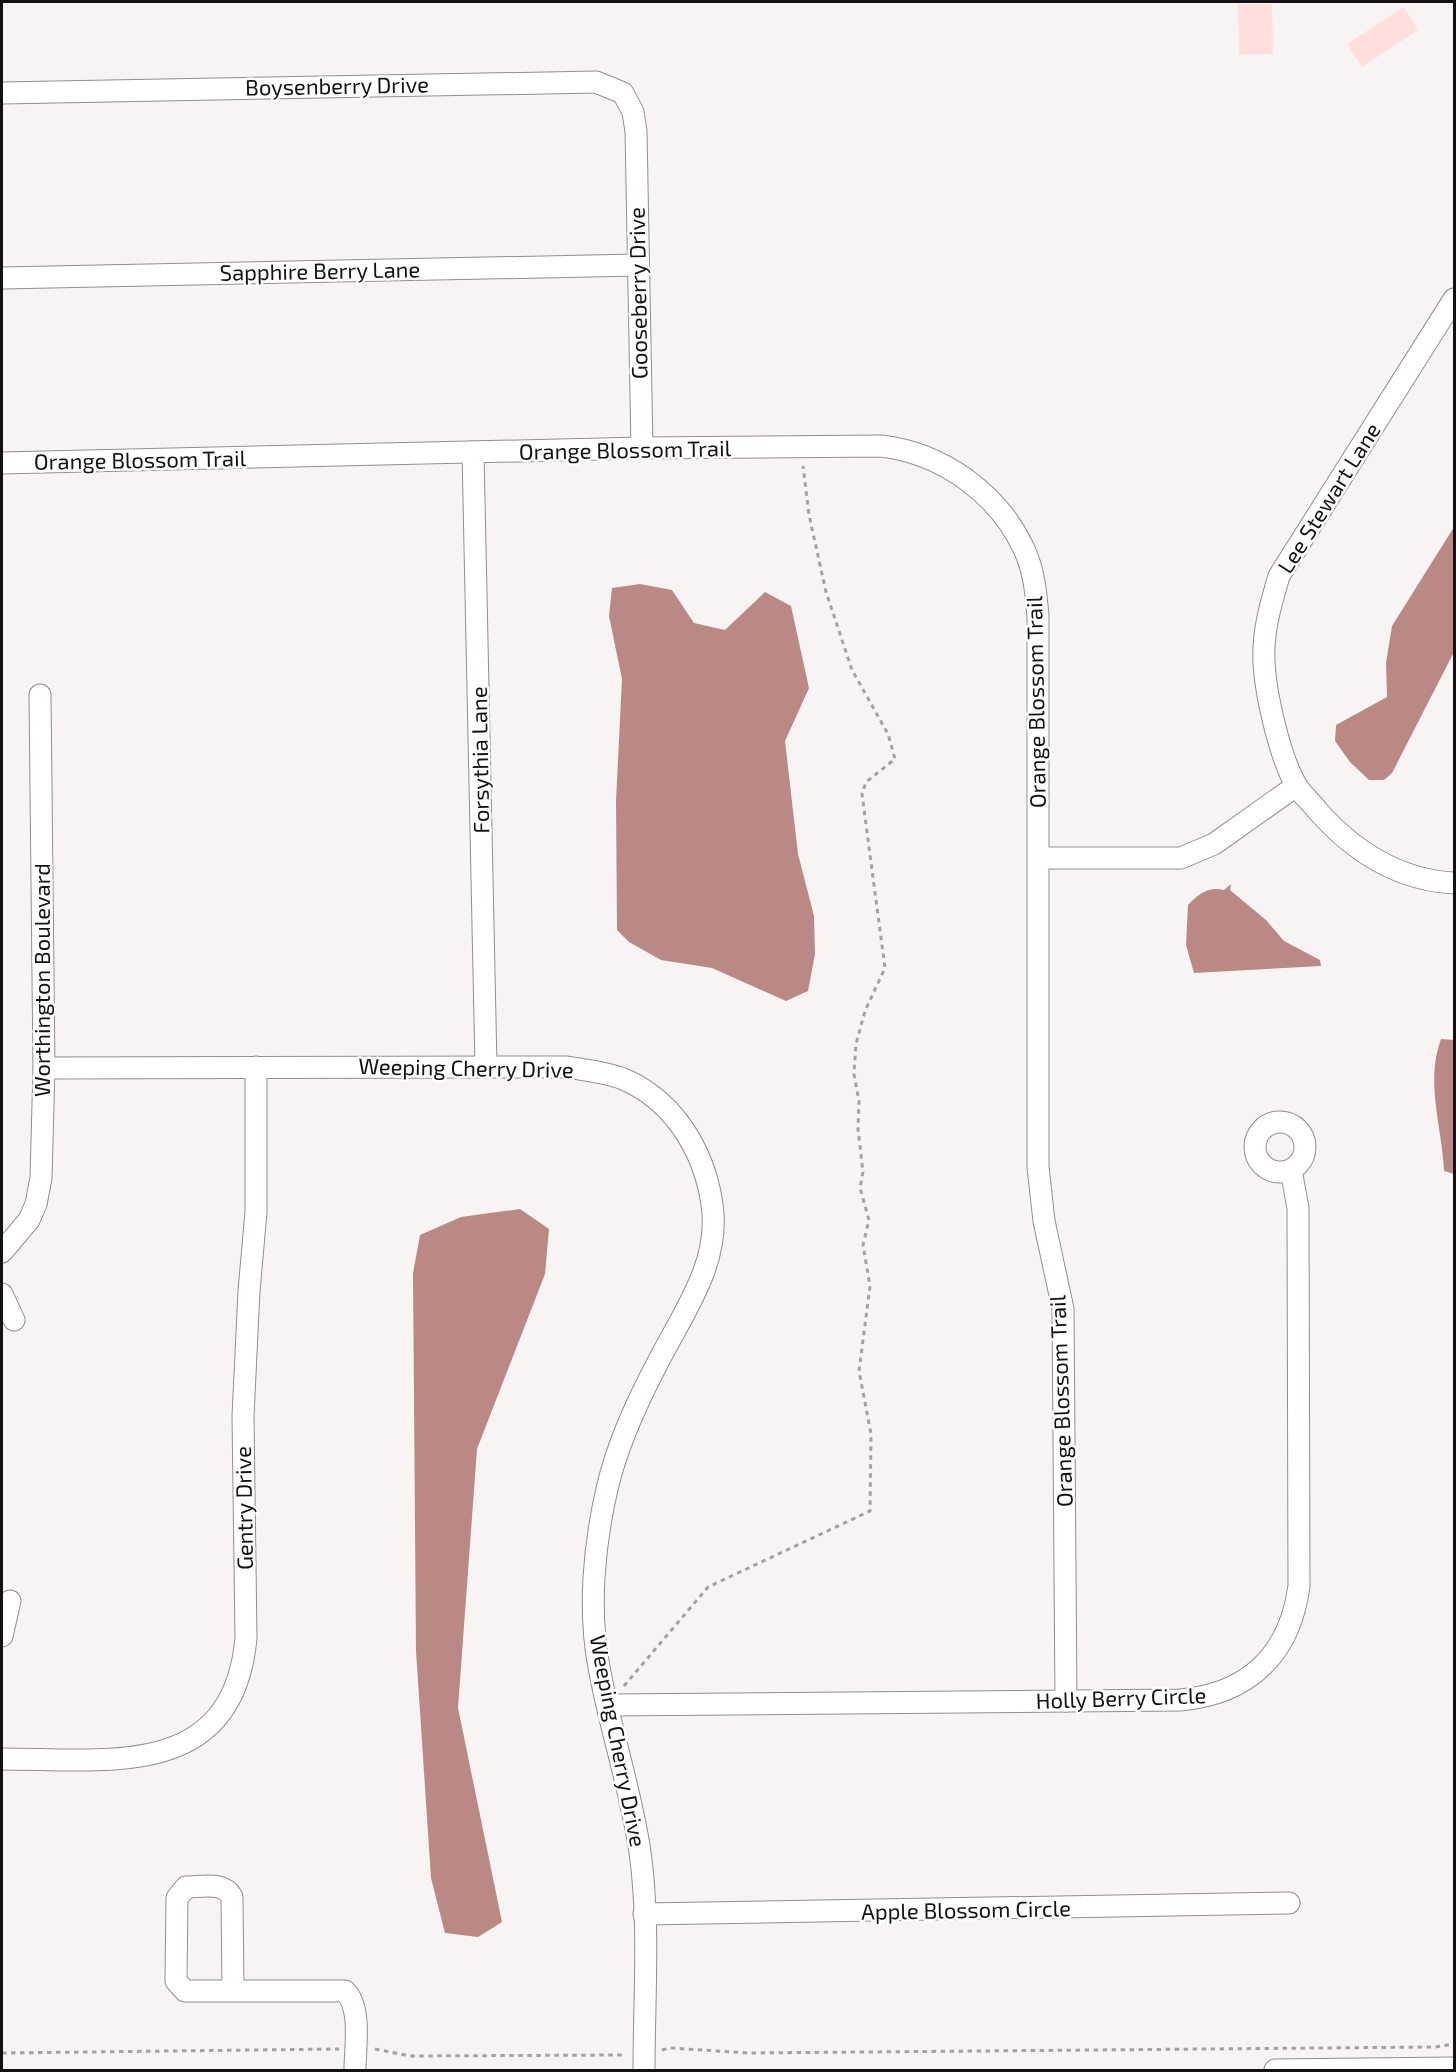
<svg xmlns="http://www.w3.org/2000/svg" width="1456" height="2072" viewBox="0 0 1456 2072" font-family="'Exo 2',sans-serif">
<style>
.green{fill:#fedfdd}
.water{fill:#ba8986}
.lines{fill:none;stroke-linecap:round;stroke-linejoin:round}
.minor-casing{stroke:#938e8e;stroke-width:23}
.path{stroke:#a4a1a1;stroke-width:3;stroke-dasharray:4.5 4.5;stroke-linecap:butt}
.minor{stroke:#fff;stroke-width:21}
.labels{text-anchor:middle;stroke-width:5;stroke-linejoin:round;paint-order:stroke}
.street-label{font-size:22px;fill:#131111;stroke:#fff}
</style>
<rect width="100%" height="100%" fill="#f8f4f4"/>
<g class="green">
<polygon points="1238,4 1272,4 1273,54 1239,55"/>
<polygon points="1404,7 1418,30 1362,67 1347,44"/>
</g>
<g class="water">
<polygon points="1454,527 1454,652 1392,773 1384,780 1369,780 1350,762 1335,741 1336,725 1387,697 1386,663 1392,626"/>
<polygon points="640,584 672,590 694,623 725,630 765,592 791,606 809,688 785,741 798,854 814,916 815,954 808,991 786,1001 712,968 661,960 629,942 617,930 616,801 622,679 609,616 612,588"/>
<path d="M1231,884L1230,890L1266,920L1284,941L1320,960L1321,966L1194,973L1186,945L1188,905C1198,894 1209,886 1224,890Z"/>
<path d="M1441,1039L1454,1040V1174L1444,1171C1442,1127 1425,1081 1441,1039Z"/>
<polygon points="520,1209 549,1229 545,1274 477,1449 458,1708 502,1922 478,1937 445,1933 431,1878 416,1651 413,1273 420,1235 461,1217"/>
</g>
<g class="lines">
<defs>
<g id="minor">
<polyline points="2,93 596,82 623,93 633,112 636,131 642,448"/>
<polyline points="2,278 638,265"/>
<path d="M1454,299L1279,576C1272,600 1265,623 1264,648C1262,683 1279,755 1296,785C1301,794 1311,802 1317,810C1353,851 1399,880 1454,883"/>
<polyline points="473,452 486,1067"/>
<path d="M2,463L642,448L881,446C942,453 998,493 1024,549C1034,570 1036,593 1038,616V1167L1044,1221L1063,1309L1066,1701"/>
<polyline points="1039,858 1181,858 1214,844 1296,786"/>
<path d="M44,1068L567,1067C585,1070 604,1072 621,1078C673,1099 704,1150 712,1204C721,1264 682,1314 657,1364C636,1404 617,1445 607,1489C594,1545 588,1610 599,1667C610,1729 631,1790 640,1852C650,1924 644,1999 644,2070"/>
<circle cx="1280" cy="1147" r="25"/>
<polyline points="2,1252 29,1220 36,1204 41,1178 44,1068 40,695"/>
<polyline points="2,1294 14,1320"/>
<polyline points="2,1636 10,1601"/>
<path d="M607,1705L1180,1700C1249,1694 1290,1654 1299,1586L1298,1208L1291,1170"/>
<path d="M2,1759C107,1759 233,1781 246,1638L243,1416L249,1291L256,1212V1067"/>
<polyline points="644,1914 1289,1903"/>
<path d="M233,1991L232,1897C224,1881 202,1887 186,1887L177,1898L176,1981L185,1991H345C362,2008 355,2047 355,2070"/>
<polyline points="1275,2070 1454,2068"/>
</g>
</defs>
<use href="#minor" class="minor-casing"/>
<g class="path">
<polyline points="624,1686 708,1587 870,1511 871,1434 859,1371 870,1286 863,1245 869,1220 860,1188 863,1172 858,1129 859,1101 854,1074 856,1044 865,1011 885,968 862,794 866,782 895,759 888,734 852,670 826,592 809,515 803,466"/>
<polyline points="375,2049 410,2056 626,2055"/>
<polyline points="662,2050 670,2048 749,2053 1435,2047 1454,2044"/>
<polyline points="2,2053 339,2049"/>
</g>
<use href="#minor" class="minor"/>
</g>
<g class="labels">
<g class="street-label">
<text transform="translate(337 86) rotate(-1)" y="8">Boysenberry Drive</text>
<text transform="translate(320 271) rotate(-1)" y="8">Sapphire Berry Lane</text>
<text transform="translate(638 293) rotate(-91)" y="8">Gooseberry Drive</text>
<text transform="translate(625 450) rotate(-1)" y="8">Orange Blossom Trail</text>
<text transform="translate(140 460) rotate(-1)" y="8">Orange Blossom Trail</text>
<text transform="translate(1329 498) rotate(-58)" y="8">Lee Stewart Lane</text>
<text transform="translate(1036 702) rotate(-91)" y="8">Orange Blossom Trail</text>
<text transform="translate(480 760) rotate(-91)" y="8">Forsythia Lane</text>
<text transform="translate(42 980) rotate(-90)" y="8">Worthington Boulevard</text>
<text transform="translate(466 1068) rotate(1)" y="8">Weeping Cherry Drive</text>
<text transform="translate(1061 1401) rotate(-92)" y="8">Orange Blossom Trail</text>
<text transform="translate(244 1508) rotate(-91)" y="8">Gentry Drive</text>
<text transform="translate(1121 1698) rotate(-2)" y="8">Holly Berry Circle</text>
<text transform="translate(618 1741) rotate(79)" y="8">Weeping Cherry Drive</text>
<text transform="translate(966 1910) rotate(-1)" y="8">Apple Blossom Circle</text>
</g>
</g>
<rect width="1456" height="2072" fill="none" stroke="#131111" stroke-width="6"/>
</svg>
